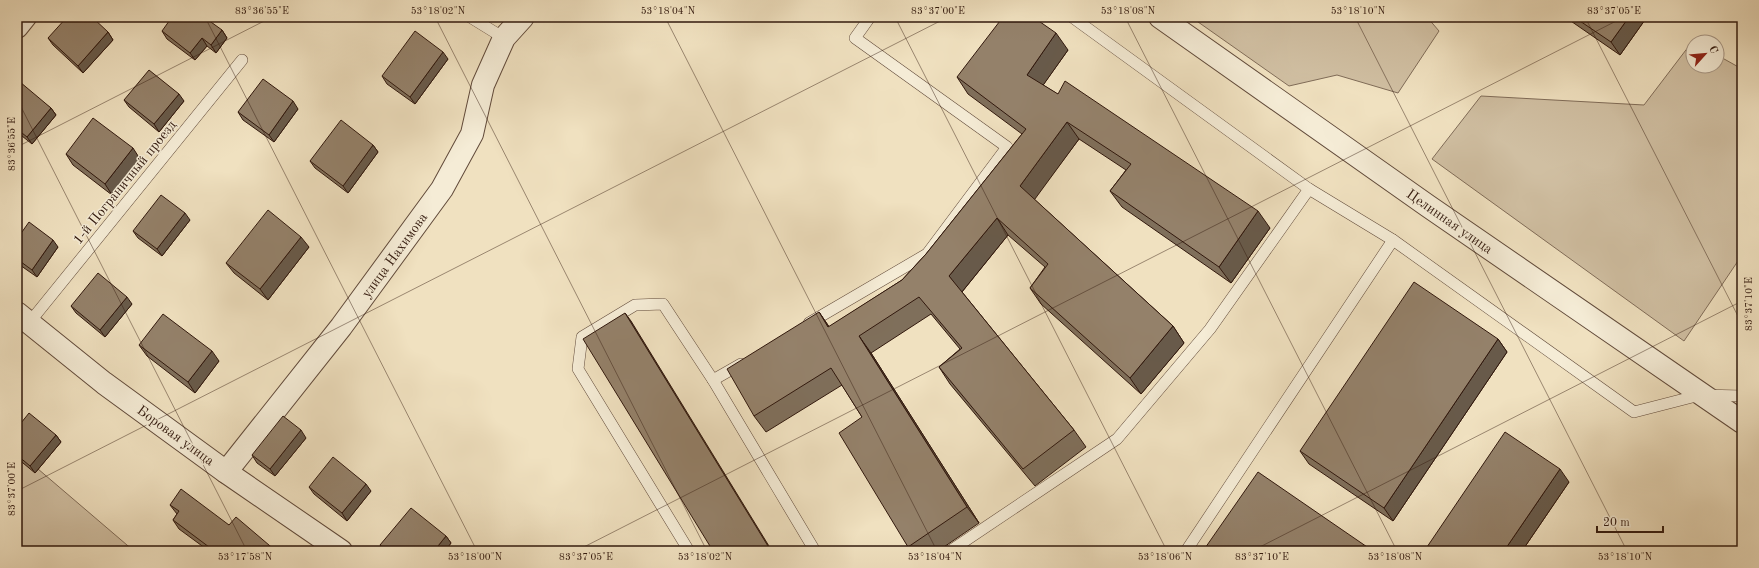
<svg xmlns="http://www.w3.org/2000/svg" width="1759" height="568" viewBox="0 0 1759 568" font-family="'Old Standard TT',serif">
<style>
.green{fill:#d0bfa2;stroke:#806c58}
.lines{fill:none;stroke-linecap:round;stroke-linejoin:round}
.lane-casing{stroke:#614a3a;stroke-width:12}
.street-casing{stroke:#614a3a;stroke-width:24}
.lane{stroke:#f5ecd6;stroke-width:11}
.street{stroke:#f5ecd6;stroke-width:22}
.wall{fill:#7f6f5b;stroke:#31180d}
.shaded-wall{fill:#685a4a;stroke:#31180d}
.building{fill:#94816a;stroke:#31180d}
.ticks{fill:none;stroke:#31180d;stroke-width:1;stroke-opacity:0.45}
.labels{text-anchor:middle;stroke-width:3;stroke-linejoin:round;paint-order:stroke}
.street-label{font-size:14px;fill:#31180d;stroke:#f5ecd6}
.neatline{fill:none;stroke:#31180d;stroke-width:1.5}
.ticks-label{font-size:10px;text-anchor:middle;fill:#31180d}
</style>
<rect width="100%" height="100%" fill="#f0e1c0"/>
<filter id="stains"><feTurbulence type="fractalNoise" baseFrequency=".005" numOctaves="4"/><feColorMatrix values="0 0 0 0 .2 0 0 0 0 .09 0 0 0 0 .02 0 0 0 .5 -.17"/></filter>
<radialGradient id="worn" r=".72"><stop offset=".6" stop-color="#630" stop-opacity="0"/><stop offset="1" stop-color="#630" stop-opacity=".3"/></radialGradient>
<g class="green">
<polygon points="1191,17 1427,17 1439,31 1398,93 1337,75 1289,86"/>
<polygon points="1692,42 1693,66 1717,66 1717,55 1742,69 1742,255 1684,341 1432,159 1481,96 1644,105"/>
<polygon points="17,451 134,551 17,551"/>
</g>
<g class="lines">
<defs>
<g id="lane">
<polyline points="470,17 504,38"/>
<polyline points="1072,17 1309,189 1393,240 1634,412 1700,395 1742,396"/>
<polyline points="29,323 242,60"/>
<polyline points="809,323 927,254 1007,147 855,38 870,17"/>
<polyline points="713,380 741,364"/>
<polyline points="689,551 578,369 582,337 635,305 663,304 713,380 815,551"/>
<polyline points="950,551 1117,439 1210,329 1309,189"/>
<polyline points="1186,551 1393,240"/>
</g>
<g id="street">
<polyline points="1160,17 1428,206 1742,422"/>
<polyline points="17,27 25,17"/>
<polyline points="17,313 104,383 226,472 341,551"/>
<polyline points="226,472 341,327 442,189 472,134 483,85 504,38 523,17"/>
</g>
</defs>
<use href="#lane" class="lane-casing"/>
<use href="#street" class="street-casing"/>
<use href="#lane" class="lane"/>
<use href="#street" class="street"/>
</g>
<g class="wall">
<polygon points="1565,17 1647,17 1620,55"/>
<polygon points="222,30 227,38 216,53 207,46 195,60 167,39 162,31"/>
<polygon points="108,32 113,40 83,73 53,45 48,38"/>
<polygon points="1068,50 1043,85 1270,228 1231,283 1122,207 1110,191 1126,170 1079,139 1034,199 1173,326 1184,343 1141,394 1041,304 1030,288 1045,267 1008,235 962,292 1074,430 1086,447 1035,486 950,384 939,367 960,349 931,314 871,353 979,523 938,551 911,551 908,547 862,417 842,385 766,432 754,416 819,312 829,327 902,280 926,254 1022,134 968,94 957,77"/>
<polygon points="448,59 415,104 387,84 382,76"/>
<polygon points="17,86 51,108 56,115 32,144 17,132"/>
<polygon points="124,100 184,101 159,132 129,107"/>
<polygon points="298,109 274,142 243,120 238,112"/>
<polygon points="373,145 378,152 348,193 315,168 310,161"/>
<polygon points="66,154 140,159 112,195 73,165"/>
<polygon points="190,220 162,256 138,238 133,231"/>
<polygon points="17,239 58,247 37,277 17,263"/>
<polygon points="309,247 268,300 234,273 226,263"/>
<polygon points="132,304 105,337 76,313 71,306"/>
<polygon points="1498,339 1507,352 1393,521 1309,464 1300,451"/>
<polygon points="139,345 219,361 195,393 147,356"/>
<polygon points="17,428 56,435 61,442 35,473 17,458"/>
<polygon points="306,438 275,476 257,463 252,455"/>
<polygon points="1569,482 1522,551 1430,551 1427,547"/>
<polygon points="309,487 371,491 347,521 314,494"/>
<polygon points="170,505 229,525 276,551 209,551 179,529 173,520 177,514"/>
<polygon points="446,536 451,543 445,551 384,551 380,545"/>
</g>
<g class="shaded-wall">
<polygon points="1629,17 1647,17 1620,55 1611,42"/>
<polygon points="222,30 227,38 216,53 211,45"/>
<polygon points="108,32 113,40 83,73 78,66"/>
<polygon points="1056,33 1068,50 1039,91 1027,75"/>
<polygon points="202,38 207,46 195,60 190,53"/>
<polygon points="443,52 448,59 415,104 410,97"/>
<polygon points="179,94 184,101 159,132 154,124"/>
<polygon points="293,101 298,109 274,142 269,135"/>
<polygon points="51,108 56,115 32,144 27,137"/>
<polygon points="1067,122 1079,139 1032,203 1020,186"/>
<polygon points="373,145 378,152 348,193 343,186"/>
<polygon points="133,148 140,159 112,195 105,184"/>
<polygon points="1258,211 1270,228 1231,283 1219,267"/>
<polygon points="185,213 190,220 162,256 157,249"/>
<polygon points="997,218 1008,235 961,293 949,276"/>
<polygon points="301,237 309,247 268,300 260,289"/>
<polygon points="53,240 58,247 37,277 32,270"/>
<polygon points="127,297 132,304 105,337 100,330"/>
<polygon points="819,312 830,328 828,327"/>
<polygon points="625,313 631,321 772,551 771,551"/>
<polygon points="1173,326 1184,343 1141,394 1130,378"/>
<polygon points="859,336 871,353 979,523 967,507"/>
<polygon points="1498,339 1507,352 1393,521 1384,508"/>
<polygon points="212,351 219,361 195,393 188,382"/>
<polygon points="301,430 306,438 275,476 270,469"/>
<polygon points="56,435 61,442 35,473 30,466"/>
<polygon points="1560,469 1569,482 1522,551 1504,551"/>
<polygon points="366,484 371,491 347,521 342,513"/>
<polygon points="446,536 451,543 445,551 434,551"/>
</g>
<g class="building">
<polygon points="67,17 92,17 108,32 78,66 48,38"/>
<polygon points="172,17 204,17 222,30 211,45 202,38 190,53 162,31"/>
<polygon points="1003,17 1033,17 1056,33 1027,75 1058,94 1065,81 1258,211 1219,267 1110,191 1131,164 1067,122 1020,186 1173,326 1130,378 1030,288 1048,264 997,218 949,276 1074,430 1023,469 939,367 962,348 919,297 859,336 967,507 908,547 839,433 862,417 831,368 754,416 727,369 819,312 828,327 902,280 926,254 1026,129 957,77"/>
<polygon points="1574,17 1629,17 1611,42"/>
<polygon points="415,31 443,52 410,97 382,76"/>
<polygon points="149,70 179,94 154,124 124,100"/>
<polygon points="263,79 293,101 269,135 238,112"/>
<polygon points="20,82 51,108 27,137 17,129 17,86"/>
<polygon points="93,118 133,148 105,184 66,154"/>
<polygon points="341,120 373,145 343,186 310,161"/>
<polygon points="161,195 185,213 157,249 133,231"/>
<polygon points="268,210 301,237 260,289 226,263"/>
<polygon points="29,222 53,240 32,270 17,259 17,239"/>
<polygon points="98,273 127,297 100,330 71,306"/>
<polygon points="1414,282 1498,339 1384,508 1300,451"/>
<polygon points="625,313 771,551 713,551 583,339"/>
<polygon points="163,314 212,351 188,382 139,345"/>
<polygon points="29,413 56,435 30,466 17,455 17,428"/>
<polygon points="283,416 301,430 270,469 252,455"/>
<polygon points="1505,432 1560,469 1504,551 1433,551 1427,547"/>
<polygon points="333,457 366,484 342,513 309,487"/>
<polygon points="1258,472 1373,551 1203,551"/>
<polygon points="181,489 229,525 236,517 276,551 210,551 208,549 209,547 173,520 179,511 170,505"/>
<polygon points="411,508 446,536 434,551 387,551 380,545"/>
</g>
<path class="ticks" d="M205,17L477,551M435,17L707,551M665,17L937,551M895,17L1167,551M1125,17L1397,551M1355,17L1627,551M1585,17L1742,324M17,99L247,551M17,147L272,17M17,491L948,17M576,551L1624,17M1252,551L1742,301"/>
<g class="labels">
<g class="street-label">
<text transform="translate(124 182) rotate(-51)" y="5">1-й Пограничный проезд</text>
<text transform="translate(1450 221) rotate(35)" y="5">Целинная улица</text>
<text transform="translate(394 255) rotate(-54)" y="5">улица Нахимова</text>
<text transform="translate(176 435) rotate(36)" y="5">Боровая улица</text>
</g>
</g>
<rect width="1759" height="568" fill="none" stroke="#f0e1c0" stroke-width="44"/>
<g transform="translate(1705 54) rotate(63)"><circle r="19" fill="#f5ecd6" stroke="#a79786"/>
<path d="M0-3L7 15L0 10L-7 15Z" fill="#8f2418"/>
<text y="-6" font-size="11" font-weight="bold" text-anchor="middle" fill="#31180d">С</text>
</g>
<path d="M1597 526v6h66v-6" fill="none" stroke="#31180d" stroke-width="2"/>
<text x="1603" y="526" font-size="12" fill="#31180d" stroke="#f5ecd6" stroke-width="3" paint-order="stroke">20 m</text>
<rect x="22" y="22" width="1715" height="524" class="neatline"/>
<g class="ticks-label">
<text x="262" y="14">83°36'55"E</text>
<text x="438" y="14">53°18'02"N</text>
<text x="668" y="14">53°18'04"N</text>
<text x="938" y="14">83°37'00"E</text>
<text x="1128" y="14">53°18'08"N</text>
<text x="1358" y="14">53°18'10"N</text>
<text x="1614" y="14">83°37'05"E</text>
<text transform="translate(11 144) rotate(-90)" y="4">83°36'55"E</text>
<text transform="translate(1748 304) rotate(-90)" y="4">83°37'10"E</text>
<text transform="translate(11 489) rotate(-90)" y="4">83°37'00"E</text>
<text x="245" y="560">53°17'58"N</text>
<text x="475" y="560">53°18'00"N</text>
<text x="586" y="560">83°37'05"E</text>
<text x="705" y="560">53°18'02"N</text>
<text x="935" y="560">53°18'04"N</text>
<text x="1165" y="560">53°18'06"N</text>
<text x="1262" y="560">83°37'10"E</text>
<text x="1395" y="560">53°18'08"N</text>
<text x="1625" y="560">53°18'10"N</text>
</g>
<rect width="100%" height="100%" filter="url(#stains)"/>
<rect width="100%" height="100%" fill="url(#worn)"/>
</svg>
